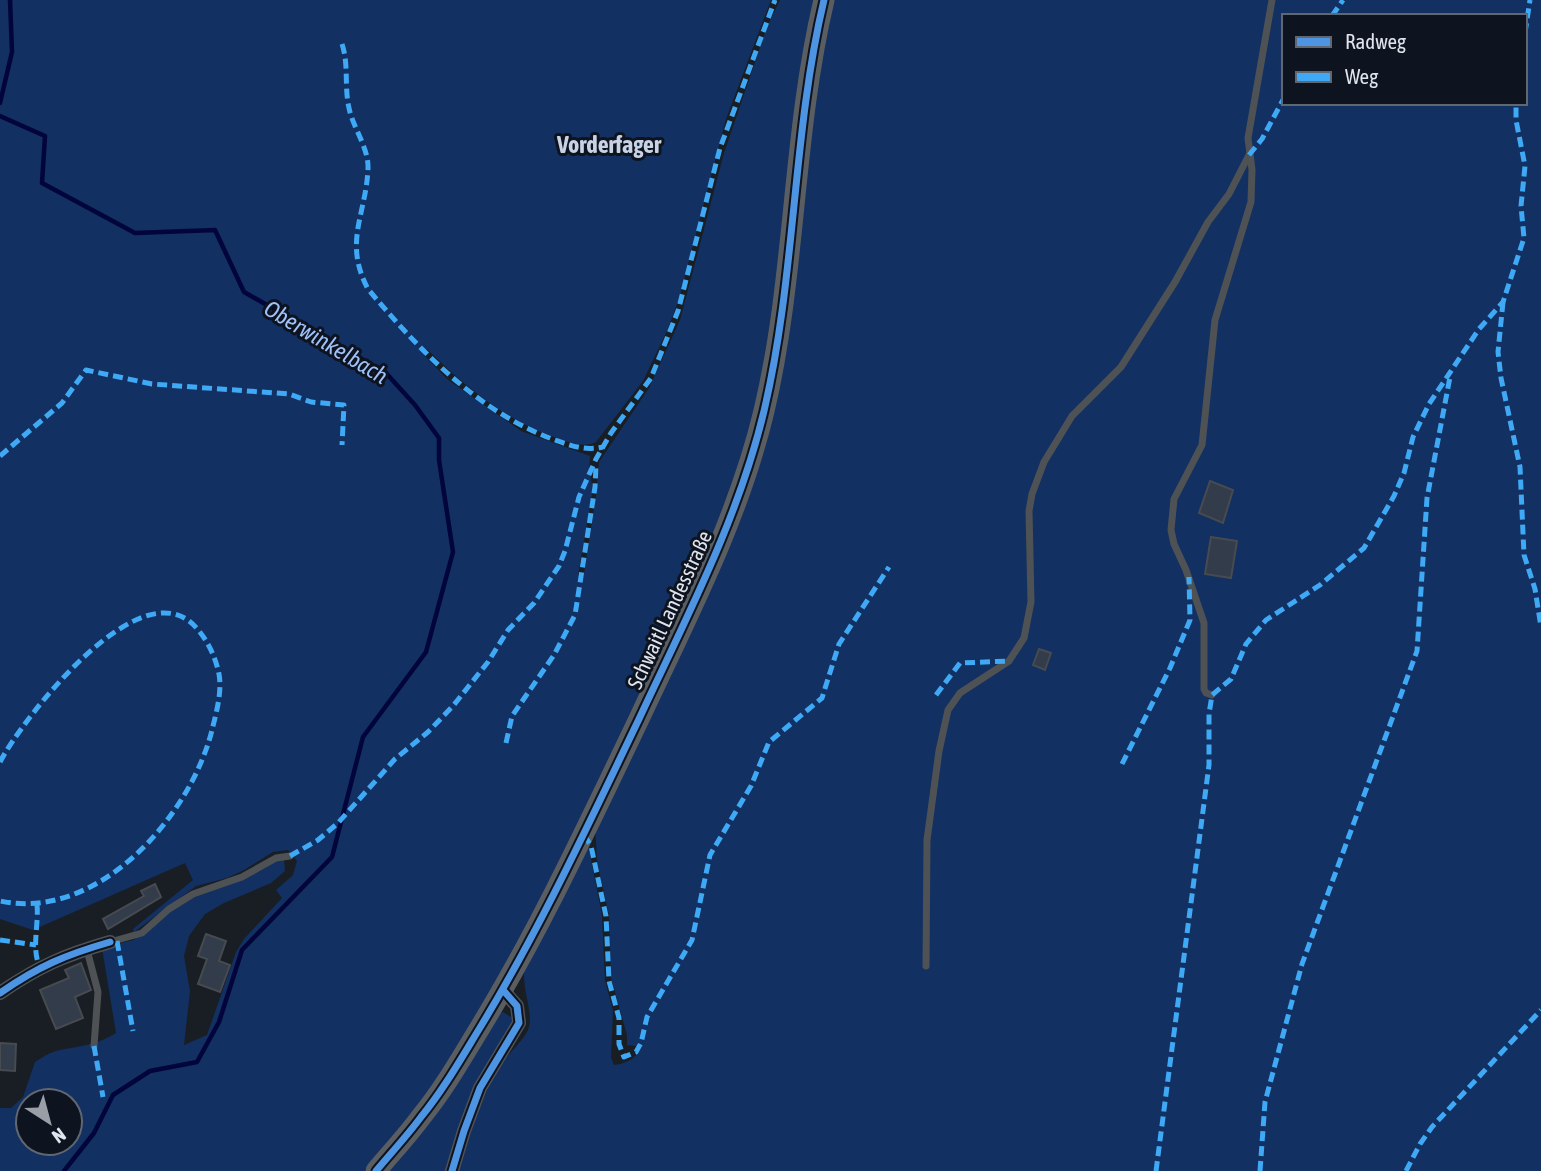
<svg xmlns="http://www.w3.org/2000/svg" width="1541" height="1171" viewBox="0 0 1541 1171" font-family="'Asap Condensed',sans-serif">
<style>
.green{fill:#123061;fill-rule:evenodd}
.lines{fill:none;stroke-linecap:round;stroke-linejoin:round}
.stream{stroke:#02053b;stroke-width:4.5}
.building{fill:#333c4a;stroke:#474b50;stroke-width:2}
.lane{stroke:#4f5254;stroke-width:7}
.street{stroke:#4f5254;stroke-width:14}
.secondary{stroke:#5b5e61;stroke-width:21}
.quiet{stroke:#3fa9f5;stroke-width:5;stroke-dasharray:10 5;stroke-linecap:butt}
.cycleway-casing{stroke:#0d131f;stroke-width:11}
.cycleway{stroke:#4d94e3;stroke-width:7}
.labels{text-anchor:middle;stroke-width:6;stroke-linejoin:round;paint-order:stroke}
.street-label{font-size:21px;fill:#e0e5ed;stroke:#0d131f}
.water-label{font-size:23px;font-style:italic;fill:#9fc1f7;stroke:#0d131f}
.quarter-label{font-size:24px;font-weight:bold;fill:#c9d3e3;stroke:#0d131f}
</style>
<rect width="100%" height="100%" fill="#191e24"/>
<g class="green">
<path d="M0,0H771L726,119L679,299L667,331L643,381L596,442C584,448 572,443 560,439C509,423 465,387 427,349L424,355L447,379L521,431L590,456L589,470L593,489L578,575L583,580L596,496L599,462L649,388L680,320L724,153L767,27L780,0H817L757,410L720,528L527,931L440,1078L366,1171H0V1108H11L23,1097L35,1062C41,1058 49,1053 56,1051C78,1046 96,1046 116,1033L102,948L133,940L147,932L180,904L205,891L247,878L278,860H284L285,871L271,883L224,903L205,914L189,936L184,956L190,991L184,1045L207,1035L236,952L244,939L282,898L276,890L293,875L297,861L288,850L273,852L244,870L227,878L196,886L134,932L133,929L193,880L185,863L33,930L0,919ZM28,1101H70V1143H28Z"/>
<path d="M831,0H1541V1171H458C470,1136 479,1101 498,1069C506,1055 521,1044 528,1030C535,1014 520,987 525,965L586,845L589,849L602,915L605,980L613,1011L611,1057L614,1065C628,1063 635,1059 642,1047L627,1045V1035L611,978L609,915L597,861L595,825L733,533L809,144ZM1284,16H1525V103H1284Z"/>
<polygon points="503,1012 511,1017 512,1024 447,1171 385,1171 499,1014"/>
</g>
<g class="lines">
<g class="stream">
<polyline points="0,103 12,52 10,0"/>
<polyline points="0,116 45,136 42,183 135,233 215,230 244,292 386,373 415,405 439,438 439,460 453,552 426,652 363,737 332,857 242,950 219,1022 197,1062 150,1071 113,1095 94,1133 64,1171"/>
</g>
</g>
<g class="building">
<polygon points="1210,481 1233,490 1223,523 1199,513"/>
<polygon points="1211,537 1237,541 1231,578 1205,574"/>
<polygon points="1039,649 1051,653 1045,670 1033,665"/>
<polygon points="155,884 161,897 108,929 103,919 144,896 141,891"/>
<polygon points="206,934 226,941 219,961 230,965 220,992 198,984 207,959 198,956"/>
<polygon points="81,963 91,990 75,997 83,1018 56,1029 40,990 69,978 65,970"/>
<polygon points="0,1043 16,1044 15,1071 0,1070"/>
</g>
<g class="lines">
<g class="lane">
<polyline points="1212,695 1206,693 1204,689 1204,623 1186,570 1174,544 1171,530 1174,499 1202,445 1215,320 1251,202 1252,170 1248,138 1272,0"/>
<polyline points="110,942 142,933 169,909 193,894 242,877 276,858 290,856"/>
<polyline points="87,950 98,992 94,1046"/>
<polyline points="926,966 927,840 939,751 948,710 960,693 1009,661 1024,638 1031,602 1029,511 1032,494 1044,462 1072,416 1121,367 1175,282 1208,222 1229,194 1249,155"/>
</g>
<g class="street">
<path d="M0,993C39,966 65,955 110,942"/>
<polyline points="452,1171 464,1131 480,1088 519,1023 517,1006 503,990"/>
</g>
<path class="secondary" d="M376,1171C391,1153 407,1136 421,1117C444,1089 462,1057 481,1026C541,927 589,823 639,719C686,618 738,520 764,411C796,276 792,135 824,0"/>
<g class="quiet">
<polyline points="1332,16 1343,0"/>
<polyline points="1525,33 1530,0"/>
<path d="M342,44C349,65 344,86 349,108C353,128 369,148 368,169C366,215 343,242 368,289C419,350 479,413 555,440C572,446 585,451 603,447"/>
<polyline points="1249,155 1262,139 1284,98"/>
<polyline points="1503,302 1498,352 1501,378 1520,467 1524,555 1535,589 1541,627"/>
<polyline points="0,456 62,403 86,370 152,384 289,394 311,402 344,405 342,445"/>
<polyline points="936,695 960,663 1009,661"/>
<polyline points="506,743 512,716 554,655 575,615 595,487 596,466"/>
<path d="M0,762C23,718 145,560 199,631C209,643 216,659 219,674C222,691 217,710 213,726C193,814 99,922 0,901"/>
<polyline points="1122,764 1170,668 1190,620 1189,577"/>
<polyline points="584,835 591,846 606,916 609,981 619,1018 619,1044 624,1057 636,1052 641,1043 647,1017 692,940 710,855 751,786 769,742 822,698 839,644 889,567"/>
<polyline points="290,856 318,840 338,823 395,759 428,732 453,706 488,662 508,630 534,603 559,566 565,551 579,497 596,459 611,433 651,378 678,311 720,148 775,0"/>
<path d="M37,905C39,924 31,950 40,967"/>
<polyline points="0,940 36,945"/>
<polyline points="117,941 133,1031"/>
<polyline points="94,1046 103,1097"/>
<polyline points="1156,1171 1209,765 1209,714 1212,695 1231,679 1246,644 1266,620 1320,585 1364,548 1394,496 1404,473 1413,437 1429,404 1479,329 1503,302 1524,238 1521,206 1525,166 1516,120 1516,103"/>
<polyline points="1260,1171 1265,1102 1302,964 1417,651 1427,498 1450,377"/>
<polyline points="1406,1171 1420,1144 1432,1127 1541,1010"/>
</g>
<defs>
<g id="cycleway">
<path d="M0,993C39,966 65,955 110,942"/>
<path d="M376,1171C391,1153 407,1136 421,1117C444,1089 462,1057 481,1026C541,927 589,823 639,719C686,618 738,520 764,411C796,276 792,135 824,0"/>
<polyline points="452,1171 464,1131 480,1088 519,1023 517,1006 503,990"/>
</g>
</defs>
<use href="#cycleway" class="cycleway-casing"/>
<use href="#cycleway" class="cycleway"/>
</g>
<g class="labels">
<g class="street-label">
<text transform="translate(670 610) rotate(-65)" y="7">Schwaitl Landesstraße</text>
</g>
<g class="water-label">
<text transform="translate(326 342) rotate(31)" y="8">Oberwinkelbach</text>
</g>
<g class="quarter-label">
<text x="609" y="153">Vorderfager</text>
</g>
</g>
<rect x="1282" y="14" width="245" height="91" fill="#0d131f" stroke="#616771" stroke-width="2"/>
<rect x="1296" y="37" width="35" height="10" fill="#4d94e3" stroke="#616771" stroke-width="2"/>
<text x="1345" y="49" font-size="21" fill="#e0e5ed">Radweg</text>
<rect x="1296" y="72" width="35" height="10" fill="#3fa9f5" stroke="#616771" stroke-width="2"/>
<text x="1345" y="84" font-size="21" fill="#e0e5ed">Weg</text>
<g transform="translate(49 1122) rotate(144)"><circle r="33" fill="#0d131f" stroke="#616771" stroke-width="2"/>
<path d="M0-5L12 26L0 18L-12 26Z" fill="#9a9fa7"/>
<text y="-10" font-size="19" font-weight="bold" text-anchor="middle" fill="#e0e5ed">N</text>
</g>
</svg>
